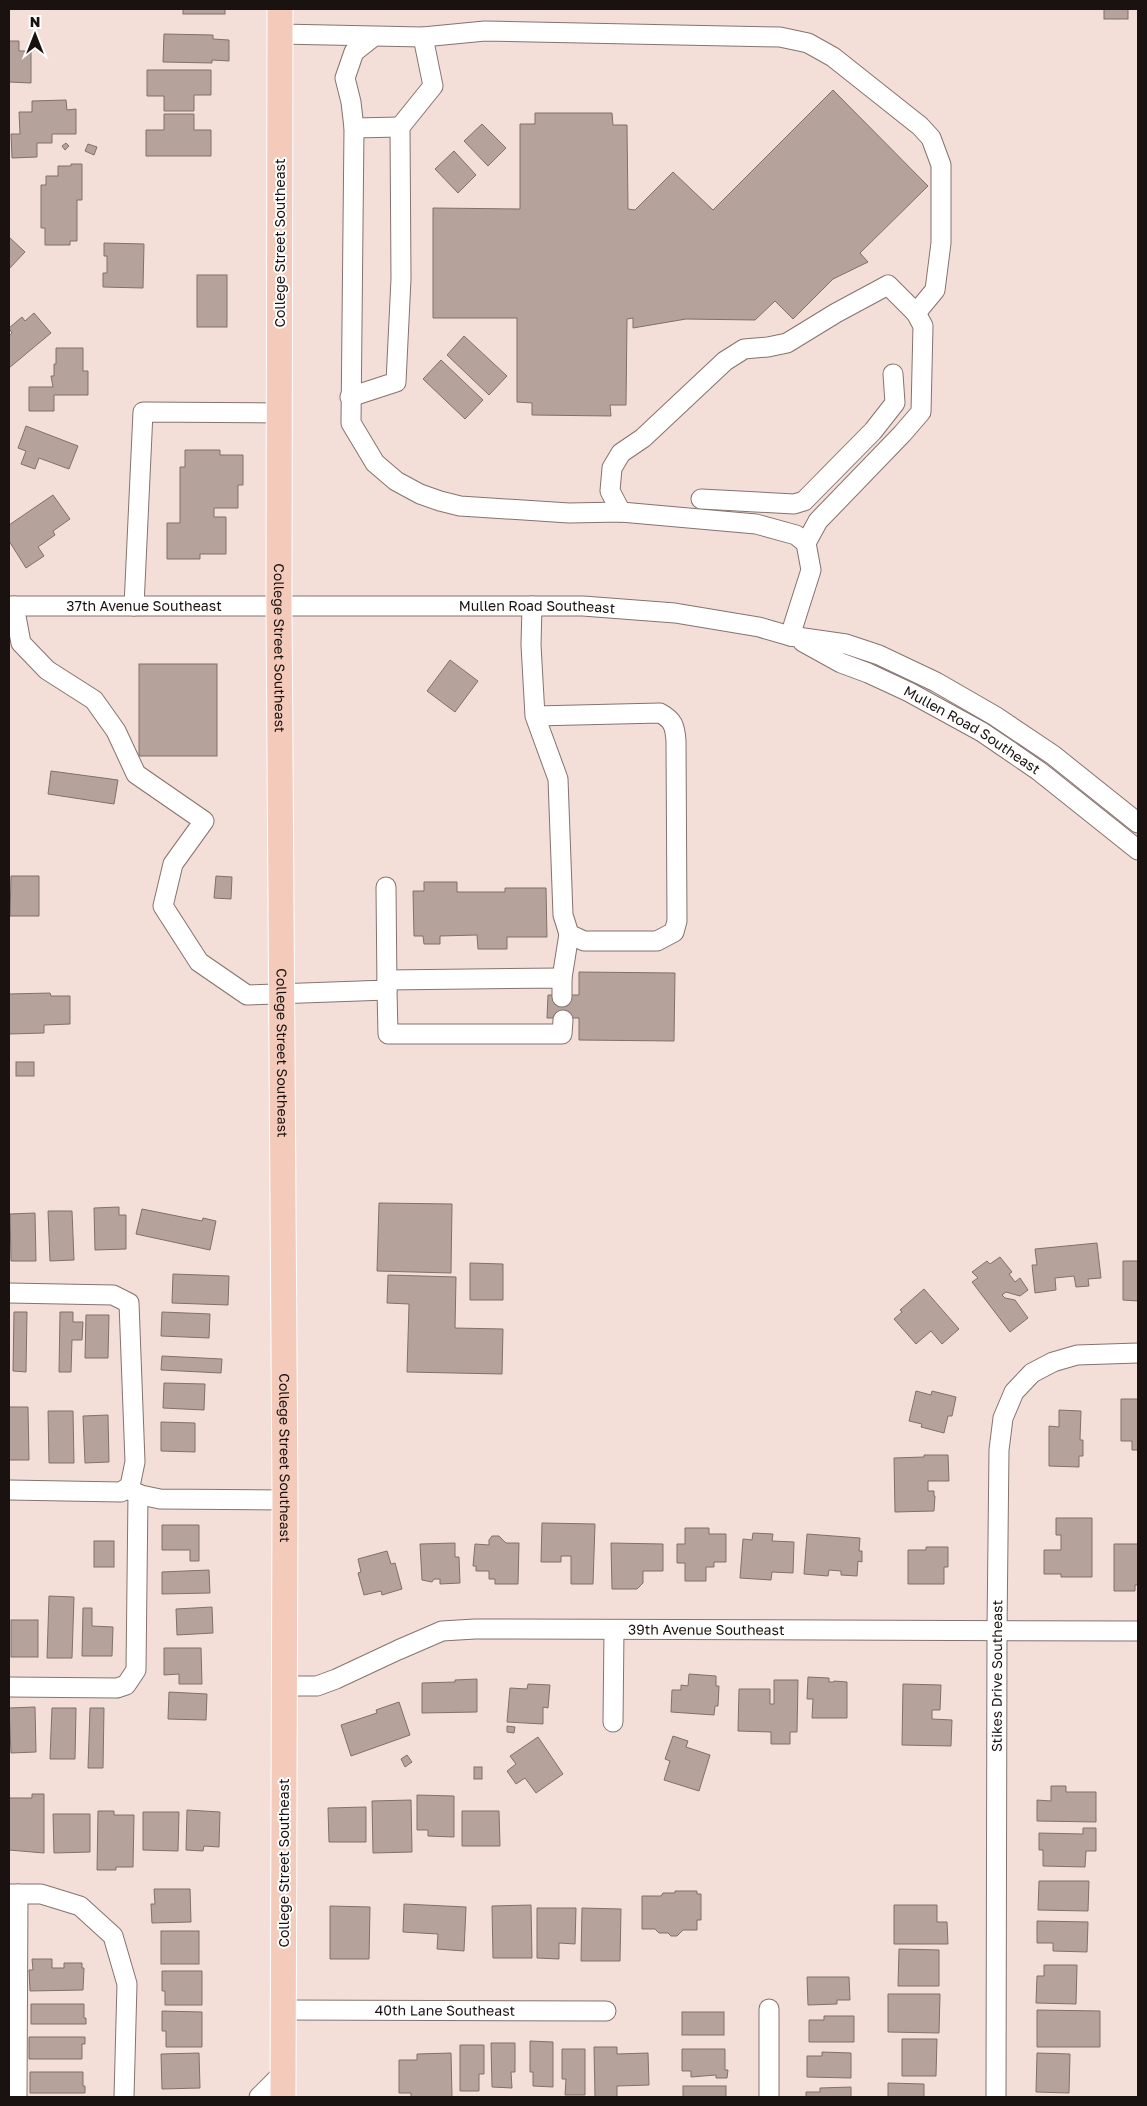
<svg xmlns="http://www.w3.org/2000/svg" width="1147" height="2106" viewBox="0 0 1147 2106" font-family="'Golos Text',sans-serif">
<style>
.building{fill:#b4a29b;stroke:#817069}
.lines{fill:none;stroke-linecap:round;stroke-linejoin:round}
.minor-casing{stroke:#85736d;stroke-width:21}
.major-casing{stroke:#fff;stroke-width:27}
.minor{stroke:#fff;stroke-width:19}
.major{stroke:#f4cbbb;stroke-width:25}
.labels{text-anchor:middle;stroke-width:4;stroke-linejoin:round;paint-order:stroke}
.street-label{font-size:14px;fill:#191210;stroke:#fff}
</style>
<rect width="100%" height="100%" fill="#f3dfd8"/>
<g class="building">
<rect x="183" y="9" width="42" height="5"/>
<rect x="1104" y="9" width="24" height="10"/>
<polygon points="164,34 213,35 213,39 229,40 229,61 212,60 212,63 163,62"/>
<polygon points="9,41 19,41 19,51 31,51 31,83 9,82"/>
<polygon points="147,70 211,70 211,95 194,95 194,111 164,111 164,96 147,96"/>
<polygon points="833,90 928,186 860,253 868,262 833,279 793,319 775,301 755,320 686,319 633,328 633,318 627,319 626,405 610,405 611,416 532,415 532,403 517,402 517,318 433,318 433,208 520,209 520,124 535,124 535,113 612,113 613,125 627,125 628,209 635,210 673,172 713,210"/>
<polygon points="66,100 67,110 76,109 76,134 52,134 52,143 37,143 37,157 12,158 11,134 20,134 19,112 32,112 32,101"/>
<polygon points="164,114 194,114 194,130 211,130 211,156 146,156 146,130 164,130"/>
<polygon points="482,124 506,148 488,166 464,141"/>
<polygon points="66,143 69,146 65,150 62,146"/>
<polygon points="88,144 97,147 94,155 85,151"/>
<polygon points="454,151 476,175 458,193 435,169"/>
<polygon points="71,164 82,164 82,200 77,200 77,241 70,241 70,245 45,245 45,228 41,228 41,185 46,185 46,176 58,176 58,166 71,166"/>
<polygon points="9,237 25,252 9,269"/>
<polygon points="104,243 144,244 143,288 103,287 103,273 107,273 107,256 104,256"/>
<rect x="197" y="275" width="30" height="52"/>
<polygon points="34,313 51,333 9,368 9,336 12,333 9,328 22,317 25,321"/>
<polygon points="464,336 507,376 489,395 447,355"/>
<polygon points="56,348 83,348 83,371 88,371 88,395 54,395 54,411 29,411 29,387 53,387 51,376 54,376 54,364 56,364"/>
<polygon points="441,360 483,400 465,419 423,379"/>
<polygon points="26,426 78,446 69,469 39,458 35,469 21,464 26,451 18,448"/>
<polygon points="185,450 220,450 220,455 243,455 243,485 238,485 238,508 214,508 214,517 226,517 226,554 200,554 200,559 167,559 167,523 180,523 180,467 185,467"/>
<polygon points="53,495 70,519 53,531 55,535 38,547 44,556 26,568 9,541 9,525"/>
<polygon points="450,660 478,681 455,712 427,691"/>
<rect x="139" y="664" width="78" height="92"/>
<polygon points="51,771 118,780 114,804 48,794"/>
<polygon points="11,876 39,876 39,916 10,916"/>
<polygon points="216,876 232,877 231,899 214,898"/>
<polygon points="424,882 457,882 457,892 505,892 505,888 546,888 547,937 507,937 507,949 478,949 477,935 440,936 440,944 424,944 423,936 414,936 413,891 424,891"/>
<polygon points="579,972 675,973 674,1041 579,1040 579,1018 547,1018 548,995 579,995"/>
<polygon points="50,993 51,996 70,996 70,1024 44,1025 44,1033 9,1034 9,994"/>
<rect x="16" y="1062" width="18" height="14"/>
<polygon points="379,1203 452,1204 451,1273 377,1271"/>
<polygon points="119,1207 119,1215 126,1215 126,1249 95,1250 94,1208"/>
<polygon points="142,1209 202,1221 203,1218 216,1221 210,1250 136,1234"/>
<polygon points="48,1211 72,1211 74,1260 50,1261"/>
<polygon points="35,1213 36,1261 11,1261 10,1214"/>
<polygon points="1097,1243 1101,1278 1088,1279 1089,1286 1076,1287 1074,1276 1055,1278 1056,1290 1035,1293 1032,1265 1037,1265 1035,1249"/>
<polygon points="1000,1257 1012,1272 1009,1274 1015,1282 1020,1278 1028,1290 1020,1296 1006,1292 1002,1295 1005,1298 1015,1300 1028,1318 1010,1332 972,1282 978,1278 972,1272 987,1261 990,1264"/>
<polygon points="1123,1261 1138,1261 1138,1301 1123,1300"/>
<polygon points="470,1263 503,1264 503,1300 470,1300"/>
<polygon points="173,1274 229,1276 228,1305 172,1303"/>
<polygon points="388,1275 456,1277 455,1328 503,1329 502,1374 407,1372 409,1304 387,1303"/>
<polygon points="924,1289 959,1329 942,1344 931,1331 916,1344 894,1319 902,1312 900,1310"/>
<polygon points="14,1312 27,1312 26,1372 13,1371"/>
<polygon points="60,1312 73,1312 73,1322 83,1322 82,1340 72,1340 71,1372 59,1372"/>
<polygon points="162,1312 210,1314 209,1338 161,1336"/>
<polygon points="86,1315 109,1315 108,1358 85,1358"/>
<polygon points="162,1356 222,1359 221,1373 161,1370"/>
<polygon points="164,1383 205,1384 204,1410 163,1408"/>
<polygon points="916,1391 931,1395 932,1391 956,1397 952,1416 948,1416 944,1433 921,1427 922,1424 909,1421"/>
<polygon points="1121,1399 1138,1399 1138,1450 1132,1450 1132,1441 1121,1441"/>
<polygon points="9,1407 28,1407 29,1460 9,1460"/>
<polygon points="1059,1410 1081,1411 1080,1440 1083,1440 1083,1456 1079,1456 1079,1467 1049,1466 1049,1426 1059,1427"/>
<polygon points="48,1411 73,1411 74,1463 49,1463"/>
<polygon points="108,1415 109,1462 85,1463 83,1416"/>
<polygon points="161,1422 195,1423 195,1452 161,1451"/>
<polygon points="924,1455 948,1455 949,1481 928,1481 928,1491 934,1491 934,1496 935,1496 934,1511 895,1512 894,1458 924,1457"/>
<polygon points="1056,1518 1092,1518 1092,1577 1061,1577 1061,1574 1044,1574 1044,1550 1061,1550 1061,1535 1056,1535"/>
<polygon points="542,1523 595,1524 593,1584 571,1584 571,1556 561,1556 561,1562 541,1562"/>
<polygon points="162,1525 199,1525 199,1561 190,1561 190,1550 162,1550"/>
<polygon points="685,1528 709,1528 709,1534 726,1534 726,1562 714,1562 714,1567 706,1567 706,1581 685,1581 685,1563 677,1563 677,1544 685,1544"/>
<polygon points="753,1533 773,1534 772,1541 794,1542 793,1573 772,1572 771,1580 740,1578 743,1539 752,1540"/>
<polygon points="807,1534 860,1538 859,1551 862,1551 862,1562 858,1561 857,1576 841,1575 841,1571 829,1570 828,1576 804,1574"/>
<polygon points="492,1536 499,1536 506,1543 519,1543 518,1584 495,1584 495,1579 489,1579 489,1571 476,1571 476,1566 473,1566 475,1544 489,1545 489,1540"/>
<rect x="94" y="1541" width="20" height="26"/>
<polygon points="455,1543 455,1557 459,1557 460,1583 440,1584 440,1579 434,1579 432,1582 422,1580 420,1544"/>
<polygon points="611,1543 663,1544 663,1571 643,1571 643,1583 637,1589 612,1589"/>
<polygon points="1114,1544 1138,1544 1138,1585 1135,1585 1135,1591 1114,1591"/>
<polygon points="926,1547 948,1547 948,1567 944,1567 944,1584 908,1584 908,1550 926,1550"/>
<polygon points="387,1551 391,1564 395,1563 402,1589 382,1595 381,1591 364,1595 358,1573 361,1572 358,1559"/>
<polygon points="209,1570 210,1593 162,1594 162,1572"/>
<polygon points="49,1596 74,1597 72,1658 47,1658"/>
<polygon points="212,1607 213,1633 177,1635 176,1609"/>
<polygon points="83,1608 92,1608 92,1626 113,1627 112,1656 82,1656"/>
<rect x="11" y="1620" width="27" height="37"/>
<polygon points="164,1648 201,1648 202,1684 179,1684 179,1674 164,1675"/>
<polygon points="689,1674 716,1676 716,1686 719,1686 718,1706 715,1706 714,1715 671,1712 672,1690 681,1690 681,1685 688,1686"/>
<polygon points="808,1677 829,1678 829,1682 834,1682 834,1681 847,1682 847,1718 812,1718 813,1699 807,1699"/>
<polygon points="477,1679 477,1712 422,1713 422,1683 455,1682 455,1680"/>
<polygon points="774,1680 798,1680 797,1732 790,1732 790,1744 771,1744 771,1732 738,1731 739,1689 770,1689 770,1704 774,1704"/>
<polygon points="528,1684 550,1685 548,1708 543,1707 543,1724 507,1722 510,1688 527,1689"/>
<polygon points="903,1684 941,1685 940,1710 932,1710 932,1719 952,1720 951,1746 902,1745"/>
<polygon points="169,1692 207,1694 206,1720 168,1719"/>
<polygon points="399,1702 410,1735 351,1756 341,1725 377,1713 376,1710"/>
<polygon points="35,1707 36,1752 11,1753 9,1708"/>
<polygon points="52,1708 76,1708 75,1759 50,1759"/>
<polygon points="90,1708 104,1708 103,1768 88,1768"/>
<polygon points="507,1726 515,1727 514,1733 507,1732"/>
<polygon points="673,1736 688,1741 686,1747 710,1755 699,1791 664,1780 670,1761 665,1759"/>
<polygon points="538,1737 563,1774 536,1793 525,1778 516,1784 507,1771 516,1764 510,1756"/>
<polygon points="407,1755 412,1762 405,1767 401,1759"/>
<rect x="474" y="1767" width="8" height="12"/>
<polygon points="1051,1786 1066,1786 1066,1792 1096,1792 1096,1822 1037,1821 1037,1800 1051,1801"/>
<polygon points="32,1794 44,1794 44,1853 9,1850 9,1798 32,1798"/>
<polygon points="417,1795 454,1796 454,1837 428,1836 428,1830 417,1830"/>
<polygon points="411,1800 412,1852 373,1853 372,1801"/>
<polygon points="366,1807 366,1842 329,1842 328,1808"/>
<polygon points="187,1810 220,1812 219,1847 204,1846 203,1851 186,1850"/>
<polygon points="98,1811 114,1811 114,1815 134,1815 133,1867 116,1867 116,1870 97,1870"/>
<polygon points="462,1811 499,1811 500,1846 462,1846"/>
<polygon points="143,1812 179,1812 178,1851 143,1850"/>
<polygon points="53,1814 90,1814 90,1852 54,1853"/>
<polygon points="1083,1828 1096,1828 1096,1851 1086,1851 1085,1867 1043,1866 1043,1850 1039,1850 1039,1833 1083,1834"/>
<polygon points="1039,1881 1089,1881 1088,1911 1038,1910"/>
<polygon points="154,1889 190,1889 191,1922 152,1923 151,1904 155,1904"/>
<polygon points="675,1891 697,1891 697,1894 701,1894 701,1920 697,1920 697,1930 683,1930 677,1936 671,1936 668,1933 659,1933 655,1929 642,1929 642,1896 661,1896 663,1893 675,1893"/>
<polygon points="404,1904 466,1907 464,1951 437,1949 438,1934 403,1932"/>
<polygon points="531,1905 532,1958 493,1958 492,1906"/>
<polygon points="894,1905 937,1905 937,1922 947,1922 948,1944 894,1944"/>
<polygon points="330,1906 370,1907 369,1959 330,1959"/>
<polygon points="537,1908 576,1908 575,1944 559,1943 559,1959 537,1958"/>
<polygon points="582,1908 621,1909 620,1961 581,1961"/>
<polygon points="1037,1921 1088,1922 1087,1952 1053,1951 1053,1943 1037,1943"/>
<rect x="161" y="1931" width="38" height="33"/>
<polygon points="899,1949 939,1950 939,1986 898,1986"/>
<polygon points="32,1959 52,1959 52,1968 64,1968 64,1963 82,1963 82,1968 84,1968 83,1990 30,1991 29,1970 33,1970"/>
<polygon points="1044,1965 1077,1965 1076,2004 1036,2003 1037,1976 1044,1976"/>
<polygon points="162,1971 202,1971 202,2005 165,2005 165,1991 162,1991"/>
<polygon points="807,1977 849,1977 850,2000 837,2000 837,2004 808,2005"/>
<polygon points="888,1994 940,1994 939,2033 888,2032"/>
<polygon points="31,2004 84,2004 84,2018 86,2018 86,2024 31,2024"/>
<polygon points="1037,2010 1100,2011 1100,2047 1037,2047"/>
<polygon points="162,2011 202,2012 202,2047 166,2047 166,2031 162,2031"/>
<rect x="682" y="2012" width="42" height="23"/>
<polygon points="824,2016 854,2016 854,2042 809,2042 809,2020 824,2020"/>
<polygon points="29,2037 85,2037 85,2044 82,2044 82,2059 29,2059"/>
<polygon points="902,2039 937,2039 936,2076 902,2076"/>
<polygon points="530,2041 553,2042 553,2087 533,2086 533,2072 530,2072"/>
<polygon points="491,2043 515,2043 515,2072 511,2072 512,2088 492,2087"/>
<polygon points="460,2045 484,2045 484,2074 479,2074 479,2091 460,2091"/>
<polygon points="594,2047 617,2047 617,2054 648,2053 649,2085 617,2086 617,2097 595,2097"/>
<polygon points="562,2049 585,2049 585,2095 565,2095 566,2079 562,2079"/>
<polygon points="682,2049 725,2049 725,2070 728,2070 727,2078 716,2078 716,2075 691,2077 691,2071 682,2071"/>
<polygon points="822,2052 851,2053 851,2078 807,2077 807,2056 822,2056"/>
<polygon points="199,2053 200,2088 162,2089 161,2054"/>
<polygon points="451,2053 452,2097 411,2097 411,2093 399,2093 399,2060 417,2060 417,2054"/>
<polygon points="1037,2053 1070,2054 1069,2093 1036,2092"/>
<polygon points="30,2072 83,2072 83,2086 85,2086 85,2093 30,2093"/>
<polygon points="888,2083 924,2084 924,2097 888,2097"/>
<rect x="683" y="2086" width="43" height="11"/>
<polygon points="851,2087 851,2097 806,2097 806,2092 820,2092 820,2088"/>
</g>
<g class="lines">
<defs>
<g id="minor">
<polyline points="280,34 423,37 485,31 780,37 808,43 833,57 920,126 931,138 941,165 941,243 935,290 916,313"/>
<polyline points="373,37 354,52 345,78 351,102 354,128 351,423 375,463 396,481 420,494 440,501 460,506 569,513 621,512 756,524 796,535 806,543"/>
<polyline points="354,128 400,127"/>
<polyline points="350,397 396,382 401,279 400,127 433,86 423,37"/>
<polyline points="701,499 794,504 804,501 873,431 895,403 893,374"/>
<polyline points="621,512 610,491 612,468 621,453 643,438 725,361 744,349 768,347 787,343 836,313 888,285 916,313 923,326 921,412 902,434 818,521 806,543 811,570 790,636"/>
<path id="s1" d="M9,606H583L675,613L759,627L790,636L846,644L879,655L936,682L995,716L1053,755L1138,823"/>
<polyline points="14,606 21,643 47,670 94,700 116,731 136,774 204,821 173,864 163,906 199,962 247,995 387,990 386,887"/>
<polyline points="134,606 143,412 280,413"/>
<path d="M532,606L531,645L535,716L558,779L563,915L569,934L584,941H657L674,932L677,921L676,741C675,726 673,720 660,713L535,716"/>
<path id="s2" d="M803,642L841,663L868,673L909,692L982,732L1039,771L1138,850"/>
<polyline points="562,978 569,934"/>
<polyline points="387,980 562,978 562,997"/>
<polyline points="387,990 388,1034 562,1034 563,1020"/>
<polyline points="9,1293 113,1295 129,1303 135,1462 130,1486 121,1492 9,1490"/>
<polyline points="127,1489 141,1495 160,1499 285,1500"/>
<path id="s3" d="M284,1686H317L336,1679L398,1650L442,1631L475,1629L1138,1631"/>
<polyline points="9,1687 117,1688 126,1685 136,1670 138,1494"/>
<polyline points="613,1722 614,1630"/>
<polyline points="9,1894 41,1894 80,1906 113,1936 127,1984 124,2097"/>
<polyline points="769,2009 769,2097"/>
<path id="s4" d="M284,2010L606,2011"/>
<polyline points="17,2097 18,1894"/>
<polyline points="259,2097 283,2073"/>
<path id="s5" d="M996,2097L997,1629L999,1450L1003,1418L1014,1392L1032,1373L1053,1362L1077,1355L1138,1353"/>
</g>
<g id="major">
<path id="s6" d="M280,9L279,606L285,1500L283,2097"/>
</g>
</defs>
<use href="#minor" class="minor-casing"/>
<use href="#major" class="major-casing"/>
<use href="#minor" class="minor"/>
<use href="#major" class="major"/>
</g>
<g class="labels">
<g class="street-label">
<text transform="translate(280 243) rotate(-90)" y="5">College Street Southeast</text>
<text dy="5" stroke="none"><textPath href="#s1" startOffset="135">37th Avenue Southeast</textPath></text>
<text dy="5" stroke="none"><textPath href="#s1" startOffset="528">Mullen Road Southeast</textPath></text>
<text dy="5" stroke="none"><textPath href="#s6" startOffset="639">College Street Southeast</textPath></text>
<text dy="5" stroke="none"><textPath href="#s2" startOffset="191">Mullen Road Southeast</textPath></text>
<text dy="5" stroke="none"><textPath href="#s6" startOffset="1044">College Street Southeast</textPath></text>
<text dy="5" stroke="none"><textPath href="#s6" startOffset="1449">College Street Southeast</textPath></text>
<text dy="5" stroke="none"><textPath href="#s3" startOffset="434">39th Avenue Southeast</textPath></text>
<text dy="5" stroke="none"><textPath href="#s5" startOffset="421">Stikes Drive Southeast</textPath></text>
<text transform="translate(284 1863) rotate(-90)" y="5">College Street Southeast</text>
<text dy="5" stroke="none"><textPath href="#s4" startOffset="161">40th Lane Southeast</textPath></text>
</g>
</g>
<rect width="1147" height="2106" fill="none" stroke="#191210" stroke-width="20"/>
<g transform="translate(35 35)" stroke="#ffffff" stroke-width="4" paint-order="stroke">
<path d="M0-4L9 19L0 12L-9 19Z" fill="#191210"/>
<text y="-8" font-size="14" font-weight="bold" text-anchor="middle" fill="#191210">N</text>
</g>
</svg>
